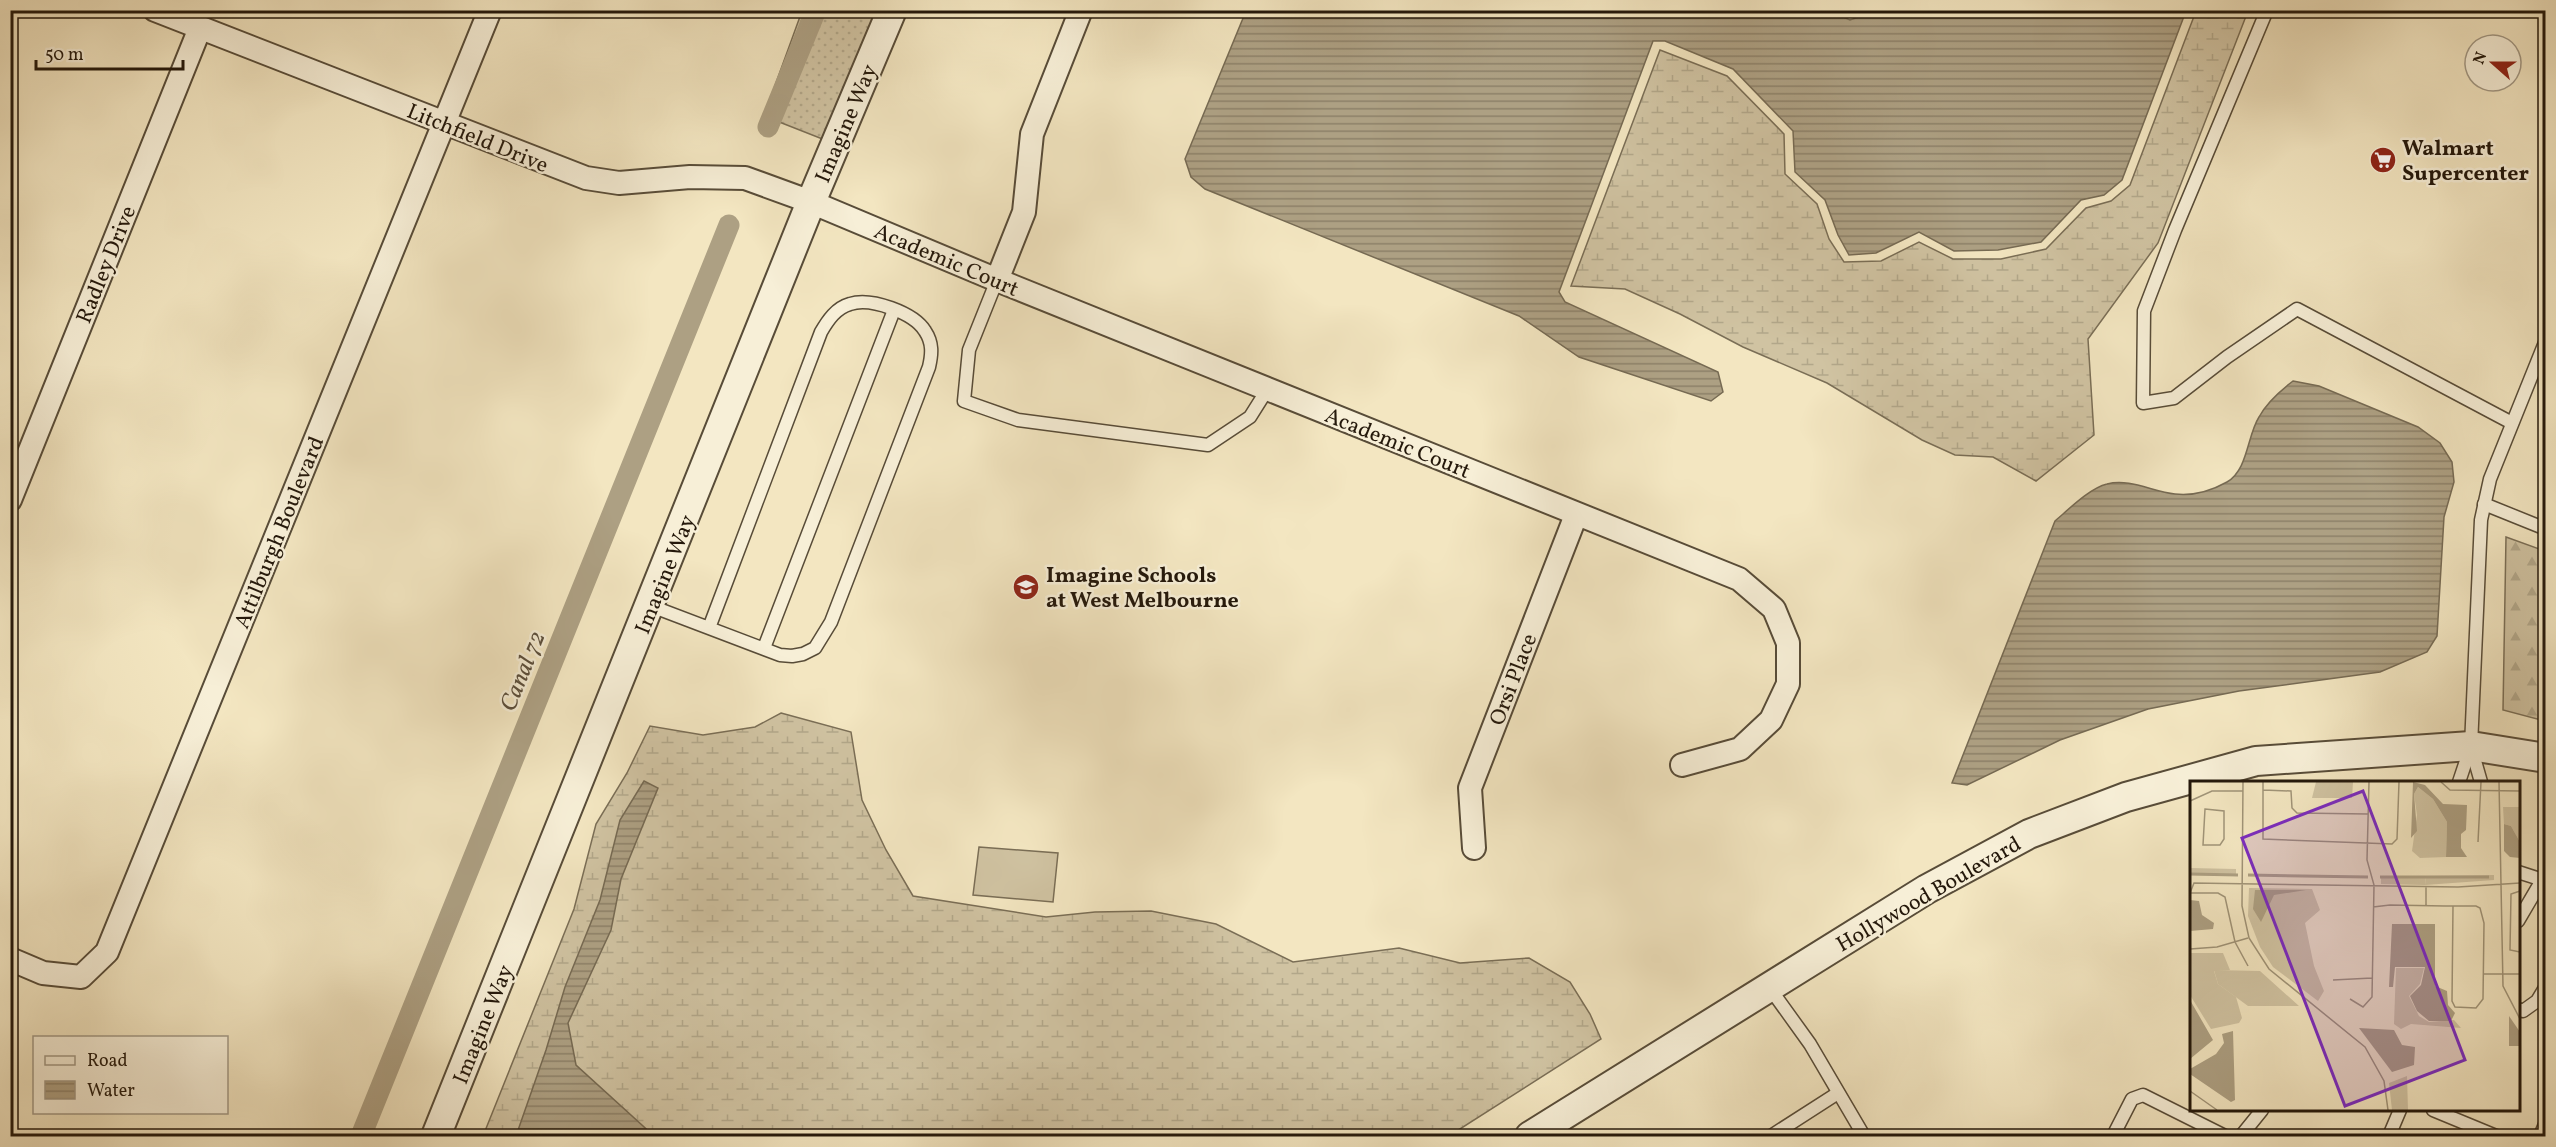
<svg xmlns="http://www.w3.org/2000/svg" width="2556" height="1147" viewBox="0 0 2556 1147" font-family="Vollkorn,serif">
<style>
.grass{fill:url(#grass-dots);stroke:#7a6e56;stroke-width:1.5}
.forest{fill:url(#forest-firs);stroke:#7a6e56;stroke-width:1.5}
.wetland{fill:url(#wetland-marsh);stroke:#7a6e56;stroke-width:1.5}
.park{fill:#d0c3a2;stroke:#7a6e56;stroke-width:1.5}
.water{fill:url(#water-rules);stroke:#766a53;stroke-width:1.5}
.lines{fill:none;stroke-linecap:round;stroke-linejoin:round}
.canal{stroke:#ada083;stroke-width:21}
.service-casing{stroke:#584c38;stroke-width:15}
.minor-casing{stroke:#584c38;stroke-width:26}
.tertiary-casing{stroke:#584c38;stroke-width:32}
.service{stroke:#f7efd7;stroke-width:12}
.minor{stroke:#f7efd7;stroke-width:22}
.tertiary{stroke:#f7efd7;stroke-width:28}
.labels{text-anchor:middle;stroke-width:5;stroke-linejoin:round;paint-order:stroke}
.street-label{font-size:22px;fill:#24180b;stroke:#f7efd7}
.poi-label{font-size:22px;font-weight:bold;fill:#24180b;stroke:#f7efd7;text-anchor:start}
.water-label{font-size:24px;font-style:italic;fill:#5b4e3b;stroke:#f7efd7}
.inset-river{fill:none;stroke:#ada083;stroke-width:3}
.inset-road{fill:none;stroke:#a09478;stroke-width:1.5}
.view{fill:#7b2cbf;fill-opacity:0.15;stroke:#7b2cbf;stroke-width:3}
.inset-edge{fill:none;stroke:#24180b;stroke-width:3}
</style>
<defs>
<pattern id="grass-dots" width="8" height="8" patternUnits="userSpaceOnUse" patternTransform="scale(1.5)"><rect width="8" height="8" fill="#d0c3a2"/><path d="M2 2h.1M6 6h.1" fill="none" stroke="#b2a78a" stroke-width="1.8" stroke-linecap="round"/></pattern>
<pattern id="forest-firs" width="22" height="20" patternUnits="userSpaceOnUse" patternTransform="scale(1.5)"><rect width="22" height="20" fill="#d0c3a2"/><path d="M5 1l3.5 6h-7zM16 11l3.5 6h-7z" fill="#b2a78a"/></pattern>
<pattern id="wetland-marsh" width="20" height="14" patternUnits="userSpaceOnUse" patternTransform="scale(1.5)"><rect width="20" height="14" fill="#d0c3a2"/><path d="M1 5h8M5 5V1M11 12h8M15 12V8" fill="none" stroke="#b2a78a"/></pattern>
<pattern id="water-rules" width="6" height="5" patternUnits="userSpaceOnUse" patternTransform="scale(1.5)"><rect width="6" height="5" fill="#ada083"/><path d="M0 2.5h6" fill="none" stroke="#8d8169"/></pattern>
</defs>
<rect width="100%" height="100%" fill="#f3e6c1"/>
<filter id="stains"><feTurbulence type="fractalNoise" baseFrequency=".00333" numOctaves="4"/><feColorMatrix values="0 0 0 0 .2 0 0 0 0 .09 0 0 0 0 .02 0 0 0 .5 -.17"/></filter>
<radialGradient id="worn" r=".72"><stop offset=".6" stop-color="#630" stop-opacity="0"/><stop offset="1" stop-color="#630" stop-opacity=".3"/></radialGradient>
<polygon class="grass" points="802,11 879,11 825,140 764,116"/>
<polygon class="forest" points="2506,537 2545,551 2545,721 2503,710"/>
<g class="wetland">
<polygon points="2196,11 2248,11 2158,243 2088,339 2094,435 2036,481 1993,457 1955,455 1922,440 1827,383 1743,347 1680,314 1625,289 1571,286 1660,50 1727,76 1784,134 1785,174 1817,204 1829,239 1844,262 1881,261 1919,242 1953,259 2001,259 2046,249 2086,208 2111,201 2130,185"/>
<polygon points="781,713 851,732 862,800 886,850 913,896 1046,917 1095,912 1151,911 1216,924 1293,962 1399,948 1460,963 1529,958 1570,982 1590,1014 1601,1039 1449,1136 483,1136 574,909 596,824 627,773 650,726 703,735 755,727"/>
</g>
<polygon class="park" points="979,847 1058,853 1053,902 973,895"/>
<g class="water">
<polygon points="1827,10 1850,20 1868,14 1870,10 2186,11 2122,180 2104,195 2081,200 2041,242 1998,250 1954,251 1919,232 1876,253 1849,255 1838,235 1825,200 1795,172 1793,131 1733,69 1665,41 1653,41 1559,292 1565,302 1718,372 1723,392 1711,401 1579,357 1519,316 1205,189 1191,177 1185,159 1246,11"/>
<path d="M2293,381L2319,386L2418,427L2440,443L2452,462L2454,482L2444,517L2437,636L2427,652L2380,672L2239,691L2148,709L2060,740L1967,785L1952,783L2055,521C2069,509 2090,488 2107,484C2130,478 2153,492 2175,494C2193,496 2211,491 2227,482C2248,470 2247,436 2259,417C2267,402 2280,391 2293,381Z"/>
<polygon points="644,781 658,788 621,879 611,930 568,1023 576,1065 654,1136 516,1136 546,1050 565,987 600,900 620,820"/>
</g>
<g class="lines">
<g class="canal">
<polyline points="768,127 816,10"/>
<polyline points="361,1136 729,225"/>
</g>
<defs>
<g id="service">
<polyline points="2267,10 2175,230 2144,311 2143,403 2174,398 2227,357 2297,309 2512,423"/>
<polyline points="997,280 969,350 964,401 1018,420 1208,445 1250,417 1267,390"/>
<polyline points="2484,504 2546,529"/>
<path d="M651,606L780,655L792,656L803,654L815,648L831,622L929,367C932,354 933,343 925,331C914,313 871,297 850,304C836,308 828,320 821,332L709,628"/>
<polyline points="764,648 894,310"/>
<polyline points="2471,747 2481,782"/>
<polyline points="2459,782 2471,746 2481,520 2490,479 2546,340"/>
<polyline points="2518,872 2546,881"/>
<polyline points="2518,921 2542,880"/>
<polyline points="1769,987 1810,1044 1864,1136"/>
<polyline points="2518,1009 2523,1011 2537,1001 2546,986"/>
<polyline points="2433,1110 2496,1136"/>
<polyline points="1771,1136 1838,1093"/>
<polyline points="2113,1136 2132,1099 2143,1095 2225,1136"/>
<polyline points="2241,1136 2262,1110"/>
<polyline points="2389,1136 2400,1110"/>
<polyline points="2540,1136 2546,1122"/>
</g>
<g id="minor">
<polyline points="155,10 586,178 619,183 690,177 745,178 811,202 997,280 1739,579 1774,609 1788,643 1788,684 1771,720 1740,749 1682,765"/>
<polyline points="997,280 1024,212 1032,134 1081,10"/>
<polyline points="10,500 200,28"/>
<polyline points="1474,848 1470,788 1576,515"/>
<polyline points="10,959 43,973 81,977 107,952 490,10"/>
</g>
<g id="tertiary">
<polyline points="436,1136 811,202 892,10"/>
<polyline points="1530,1136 1927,889 2029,834 2126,797 2256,761 2471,746 2546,758"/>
</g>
</defs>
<use href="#service" class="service-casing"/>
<use href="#minor" class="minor-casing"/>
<use href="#tertiary" class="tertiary-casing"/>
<use href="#service" class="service"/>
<use href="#minor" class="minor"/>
<use href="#tertiary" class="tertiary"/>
</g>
<defs>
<symbol id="supermarket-disc" viewBox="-11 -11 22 22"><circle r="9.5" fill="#8f2418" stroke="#f7efd7"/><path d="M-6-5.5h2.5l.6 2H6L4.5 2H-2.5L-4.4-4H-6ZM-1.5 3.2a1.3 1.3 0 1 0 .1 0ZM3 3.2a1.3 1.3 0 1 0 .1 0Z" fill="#fff"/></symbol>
<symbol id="school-disc" viewBox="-11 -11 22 22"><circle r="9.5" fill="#8f2418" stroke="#f7efd7"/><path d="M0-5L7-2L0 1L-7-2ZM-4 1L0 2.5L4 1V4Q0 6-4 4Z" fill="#fff"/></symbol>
</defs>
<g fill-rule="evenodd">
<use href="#supermarket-disc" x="2368" y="145" width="30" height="30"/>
<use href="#school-disc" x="1011" y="572" width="30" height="30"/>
</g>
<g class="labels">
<g class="street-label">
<text transform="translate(845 123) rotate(-67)" y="8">Imagine Way</text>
<text transform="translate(478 137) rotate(22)" y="8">Litchfield Drive</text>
<text transform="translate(947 259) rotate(23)" y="8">Academic Court</text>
<text transform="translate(105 264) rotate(-68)" y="8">Radley Drive</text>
<text transform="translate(1398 442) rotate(22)" y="8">Academic Court</text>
<text transform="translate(278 532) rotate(-68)" y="8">Attilburgh Boulevard</text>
<text transform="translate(664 574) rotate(-68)" y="8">Imagine Way</text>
<text transform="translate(1512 679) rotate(-69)" y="8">Orsi Place</text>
<text transform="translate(1928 893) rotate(-30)" y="8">Hollywood Boulevard</text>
<text transform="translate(482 1024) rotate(-68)" y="8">Imagine Way</text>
</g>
<g class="poi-label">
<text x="2402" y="155">Walmart<tspan x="2402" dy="25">Supercenter</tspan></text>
<text x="1046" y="582">Imagine Schools<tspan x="1046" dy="25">at West Melbourne</tspan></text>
</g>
<g class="water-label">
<text transform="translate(522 671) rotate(-68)" y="8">Canal 72</text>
</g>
</g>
<g transform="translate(2190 781)">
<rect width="330" height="330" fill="#f3e6c1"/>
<path d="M191,95H236L235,104L191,103ZM24,189L70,190L109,225H58L28,203Z" fill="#d0c3a2"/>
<path d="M0,87L46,88V95L0,94ZM304,94V99L235,104L236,95ZM0,172H33L40,189L24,190L28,203L46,216L52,237L49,242L21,248L0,214ZM217,295L218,329H202L199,302Z" fill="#d0c3a2"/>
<path d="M126,1H163L162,17H122ZM228,6L243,18L257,41L256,76L230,77L222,70L227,34L224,13ZM313,26H330V61L321,45L314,43ZM59,107L122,108L130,129L115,142L124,185L134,210L128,220L83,186L70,166L58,135ZM206,187H234L230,203L219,215L229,235L239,241L264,239L271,247L221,243L211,248L204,243Z" fill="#d0c3a2"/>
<path d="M223,1L235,4L253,23L277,24L276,49L271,53V67L277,76H256L257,41L243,18L228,6L224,13L227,50L221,57ZM314,43L321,45L330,61V77L320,76L314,70ZM65,109H116L84,114L71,141L63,128ZM0,119L9,120L12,134L24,142L23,148L0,150ZM202,143H245V205L257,210L258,224L265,232L261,240H239L227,230L220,215L231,204L235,186H205L203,206H199ZM0,219L23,259L0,278ZM319,235L330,251V265H319ZM169,247L204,249L212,264L225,266L224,284L202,291ZM43,250L45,319L41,321L0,293V288L26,273L34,262L32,253Z" fill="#ada083"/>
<path class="inset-river" d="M0,93L48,94M58,94L178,96M190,96H299"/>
<path class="inset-road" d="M53,1L52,125L59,157L79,188L175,266L194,300L198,329M73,1V58L202,63L207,58L209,1M251,1L260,9L330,10M309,1L313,205L330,238M73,9L101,10L102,27L107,32L178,33M0,20L22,10H53M15,28L34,30V58L30,64H13ZM288,61L291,1M330,110L321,113L320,169L330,171M0,112L4,102L268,106L330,102M0,112H28L35,116L45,161L58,185M236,125V105M183,126L200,124L255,125H286L290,127L294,142L293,218L286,227L265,226L262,220L263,125M0,168L27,166L58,157M293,193H330M143,199L182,197M160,218L173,226L182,216L184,104L177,79L179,1M0,310L27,329"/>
<path class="view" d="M173,10L275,279L155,325L52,57Z"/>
<rect width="330" height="330" class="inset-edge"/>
</g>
<rect width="2556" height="1147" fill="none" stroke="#f3e6c1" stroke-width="36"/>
<rect x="12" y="12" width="2532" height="1123" fill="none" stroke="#24180b" stroke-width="3"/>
<rect x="18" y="18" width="2520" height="1111" fill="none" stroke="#24180b" stroke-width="1.5"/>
<rect x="33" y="1036" width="195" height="78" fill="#f7efd7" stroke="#a39985" stroke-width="1.5"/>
<rect x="45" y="1056" width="30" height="9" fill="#f7efd7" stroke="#a39985" stroke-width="1.5"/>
<text x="87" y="1066" font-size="18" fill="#24180b">Road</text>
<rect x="45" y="1081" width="30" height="18" fill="url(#water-rules)" stroke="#a39985" stroke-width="1.5"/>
<text x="87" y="1096" font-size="18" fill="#24180b">Water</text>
<g transform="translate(2493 63) rotate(291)"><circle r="28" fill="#f7efd7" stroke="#a39985" stroke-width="1.5"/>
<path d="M0-4.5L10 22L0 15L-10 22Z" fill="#8f2418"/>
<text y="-9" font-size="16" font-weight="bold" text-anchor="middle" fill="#24180b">N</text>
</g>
<path d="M36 60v9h147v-9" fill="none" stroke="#24180b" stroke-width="3"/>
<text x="45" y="60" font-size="18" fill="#24180b" stroke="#f7efd7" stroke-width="4.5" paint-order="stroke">50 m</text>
<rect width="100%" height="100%" filter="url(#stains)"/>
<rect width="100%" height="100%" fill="url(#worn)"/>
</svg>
